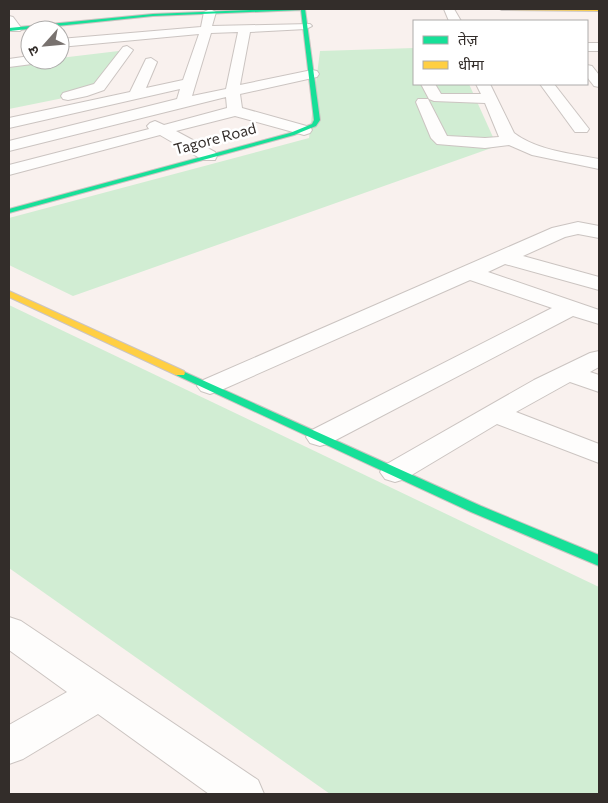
<svg xmlns="http://www.w3.org/2000/svg" width="608" height="803" viewBox="0 0 608 803" font-family="Commissioner,'Noto Sans Devanagari',sans-serif">
<style>
.green{fill:#d1edd3}
.lines{fill:none;stroke-linecap:round;stroke-linejoin:round}
.street-casing{stroke:#cbc4c1;stroke-width:2}
.fast-casing{stroke:#cbc4c1;stroke-width:2}
.slow-casing{stroke:#cbc4c1;stroke-width:2}
.street{fill:#fefdfc;fill-rule:evenodd}
.fast{fill:#16e098;fill-rule:evenodd}
.slow{fill:#ffcf43;fill-rule:evenodd}
.labels{text-anchor:middle;stroke-width:5;stroke-linejoin:round;paint-order:stroke}
.far-street-label{font-size:15px;fill:#332d2a;stroke:#fff}
</style>
<rect width="100%" height="100%" fill="#f9f1ee"/>
<g class="green">
<polygon points="414,48 414,84 469,84 497,146 73,296 9,265 9,218 309,138 320,51"/>
<polygon points="127,50 88,93 9,109 9,65 60,60 60,58"/>
<polygon points="9,305 599,587 599,794 330,794 9,568"/>
</g>
<g class="lines">
<defs>
<g id="street">
<path d="M210,9L216,12L212,26L310,24L312,26L306,29L250,32L240,85L312,70L317,71L319,74L317,77L240,94L242,108L310,127L312,130L310,133L304,135L235,116L176,131L215,152L217,156L215,160H203L160,135L9,175V165L149,129L147,126L150,123L155,121L164,125L227,108L226,97L9,151V141L177,99L180,89L9,128V118L130,92L146,59L151,58L157,62L146,88L183,80L199,34L60,47V39L201,27L204,12ZM238,32L226,89L192,96L211,33Z"/>
<polygon points="444,9 454,9 461,21 449,21"/>
<polygon points="9,16 13,17 22,29 20,31 12,31 9,27"/>
<rect x="587" y="43" width="12" height="8"/>
<polygon points="127,46 133,50 104,90 87,96 68,100 63,99 61,96 63,93 94,84 123,47"/>
<polygon points="30,56 30,60 38,60 32,64 9,67 9,59"/>
<polygon points="587,65 592,66 599,75 599,87 594,86 587,77"/>
<path d="M421,84H435L441,94H481L476,84H490L514,133C538,151 570,153 599,159V169L532,155L509,145L485,148L437,144L431,138L416,102L418,99H428L447,136L485,138L499,137L485,103L434,101L429,99Z"/>
<polygon points="540,84 554,84 589,129 587,132 575,132"/>
<polygon points="578,222 599,226 599,238 578,234 565,237 523,256 599,277 599,290 505,264 488,272 599,310 599,324 573,316 330,443 320,446 310,443 306,437 310,431 552,308 470,280 219,391 210,394 201,391 197,386 201,381 552,228"/>
<polygon points="599,351 599,367 590,372 599,375 599,392 570,382 516,412 599,444 599,463 497,424 405,479 395,482 385,479 380,472 385,465 534,380 590,353"/>
<polygon points="9,617 21,621 258,780 264,794 209,794 98,714 23,759 9,764 9,725 67,692 9,650"/>
</g>
<g id="fast">
<polygon points="271,9 305,9 320,120 316,126 294,135 9,213 9,209 290,133 312,124 314,120 301,10 153,16 9,31 9,28 153,14"/>
<polygon points="180,370 481,506 599,555 599,566 471,512 176,375 175,373"/>
</g>
<g id="slow">
<polygon points="500,9 599,9 599,11 502,10"/>
<polygon points="9,291 184,371 185,373 184,375 176,375 9,297"/>
</g>
</defs>
<use href="#street" class="street-casing"/>
<use href="#fast" class="fast-casing"/>
<use href="#slow" class="slow-casing"/>
<use href="#street" class="street"/>
<use href="#fast" class="fast"/>
<use href="#slow" class="slow"/>
</g>
<g class="labels">
<g class="far-street-label">
<text transform="translate(215 139) rotate(-15)" y="5">Tagore Road</text>
</g>
</g>
<rect width="608" height="803" fill="none" stroke="#332d2a" stroke-width="20"/>
<rect x="413" y="20" width="175" height="65" fill="#ffffff" stroke="#adabaa"/>
<rect x="423" y="36" width="25" height="8" fill="#16e098" stroke="#adabaa"/>
<text x="458" y="45" font-size="15" fill="#332d2a">तेज़</text>
<rect x="423" y="61" width="25" height="8" fill="#ffcf43" stroke="#adabaa"/>
<text x="458" y="70" font-size="15" fill="#332d2a">धीमा</text>
<g transform="translate(45 45) rotate(243)"><circle r="24" fill="#ffffff" stroke="#adabaa"/>
<path d="M0-4L9 19L0 12L-9 19Z" fill="#78726f"/>
<text y="-8" font-size="14" font-weight="bold" text-anchor="middle" fill="#332d2a">उ</text>
</g>
</svg>
